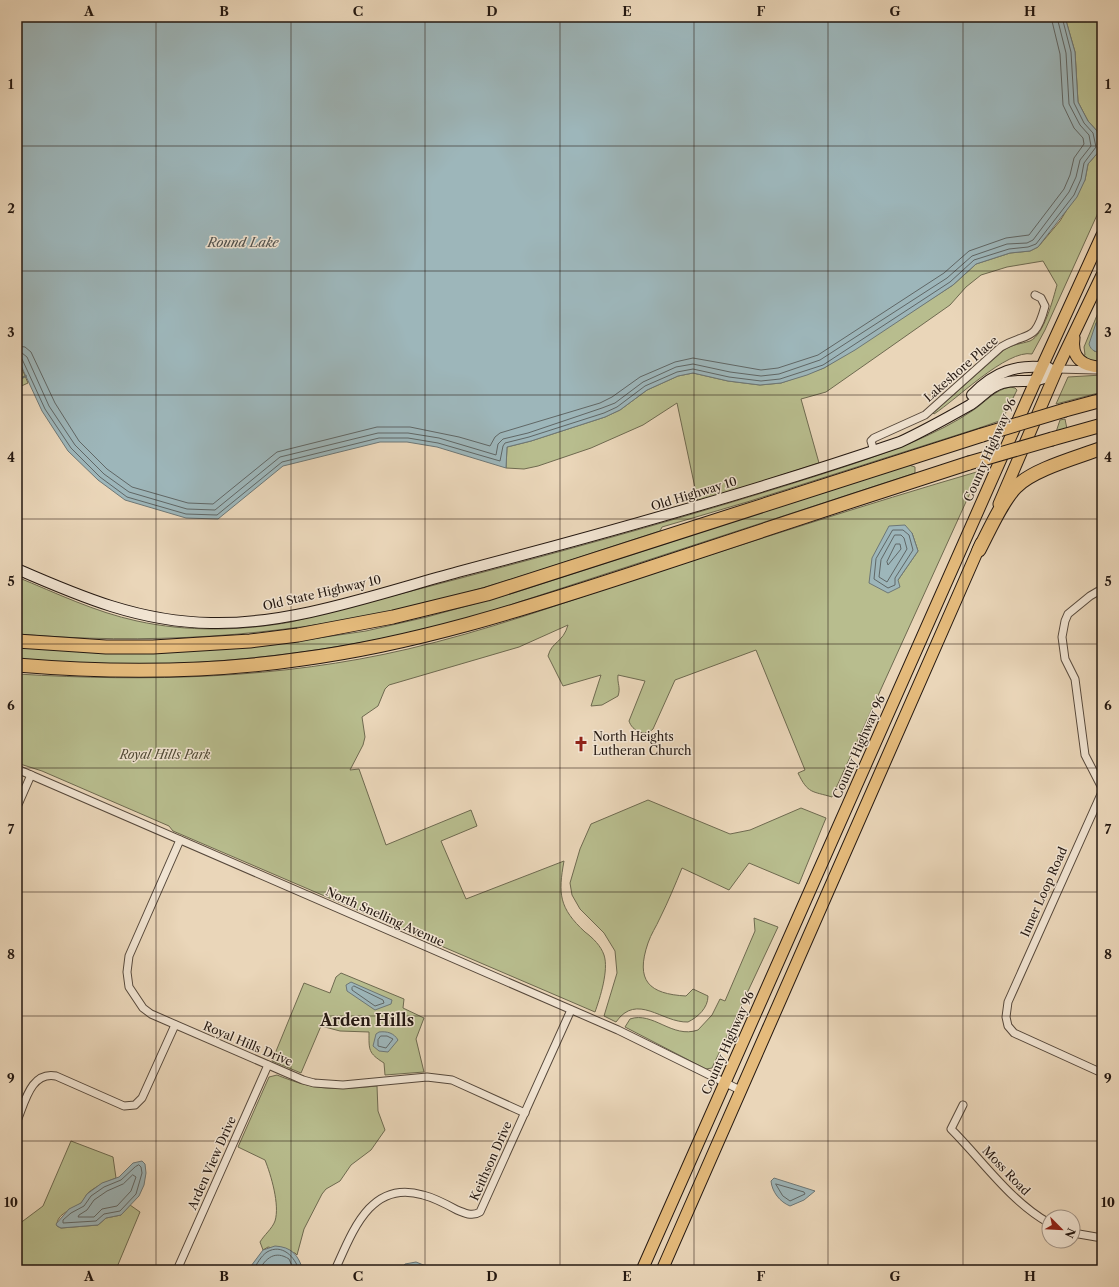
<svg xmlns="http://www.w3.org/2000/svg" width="1119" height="1287" viewBox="0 0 1119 1287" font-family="'Libre Caslon Text',serif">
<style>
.green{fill:#b8bd8e;stroke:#6e6a50;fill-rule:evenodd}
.water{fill:#9db6ba;stroke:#6d7776}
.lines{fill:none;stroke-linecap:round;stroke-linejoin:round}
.shore{stroke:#606766;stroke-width:1}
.stream{stroke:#6d7776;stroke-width:2}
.street-casing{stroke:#56483b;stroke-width:9}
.secondary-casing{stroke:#241811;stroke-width:12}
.primary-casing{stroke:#241811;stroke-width:13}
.highway-casing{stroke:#241811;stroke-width:15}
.street{stroke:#f1e4d2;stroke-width:7}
.secondary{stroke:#f1e4d2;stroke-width:10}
.primary{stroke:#e5bb7c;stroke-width:11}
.highway{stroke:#e5bb7c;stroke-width:13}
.highway-bridge-casing{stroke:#241811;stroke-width:15;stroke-linecap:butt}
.highway-bridge{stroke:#e5bb7c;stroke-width:13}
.grid{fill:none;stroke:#241811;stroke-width:1;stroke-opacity:0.55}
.labels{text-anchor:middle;stroke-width:3;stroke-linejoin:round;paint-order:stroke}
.street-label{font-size:12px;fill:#241811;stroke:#f1e4d2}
.poi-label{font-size:12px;fill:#241811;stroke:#f1e4d2;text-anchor:start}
.park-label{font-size:12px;font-style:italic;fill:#504a36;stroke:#f1e4d2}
.water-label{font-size:13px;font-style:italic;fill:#4e4f4c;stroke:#f1e4d2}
.district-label{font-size:16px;font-weight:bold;fill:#241811;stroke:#f1e4d2}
.neatline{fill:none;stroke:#241811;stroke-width:1.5}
.grid-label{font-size:13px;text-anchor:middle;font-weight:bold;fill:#241811}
</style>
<rect width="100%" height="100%" fill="#ead6b9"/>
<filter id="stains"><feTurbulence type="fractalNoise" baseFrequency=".005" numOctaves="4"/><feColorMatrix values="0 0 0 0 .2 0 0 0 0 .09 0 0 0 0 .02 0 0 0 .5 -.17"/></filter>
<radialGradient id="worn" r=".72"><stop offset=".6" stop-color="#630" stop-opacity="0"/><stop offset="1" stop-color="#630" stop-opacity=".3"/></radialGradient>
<g class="green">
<path d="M1065,17H1102V204L1045,330L1032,354C1007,349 956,400 934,414L933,413L1004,350C1013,344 1021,344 1030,341C1044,335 1053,299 1057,285L1043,261L1007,267L981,275L966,287L950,305L876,357L826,392L801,399L819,463L698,502L677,403L643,425L591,448L538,466L524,469L506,468L507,447L531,441L605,417L620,410L647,390L678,376L693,373L728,381L760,385L781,383L824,368L953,285L976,264L1010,253L1030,251L1038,247L1060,221L1085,180L1088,164L1101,149L1097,131L1088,121L1078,102L1075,52Z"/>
<polygon points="1102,303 1102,316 1096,323 1094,351 1102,353 1102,362 1090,361 1083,356 1085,355 1084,347"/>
<polygon points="17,357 28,383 17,388"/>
<polygon points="1102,375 1102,392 1056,404 1068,377"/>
<path d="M1010,387L1015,388L1017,390L1002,420L979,428L747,502L662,527L660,531C574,558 489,590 401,609C275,637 146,645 17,634V577C56,593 95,612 137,621C187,632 240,631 291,622C479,574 668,525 853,464C894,450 936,435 972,411C985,403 994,390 1010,387Z"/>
<polygon points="1065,419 1067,429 1056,432 1060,420"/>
<path d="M909,465L915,467V473L909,475L513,604C491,611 469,619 446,624C339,651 231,664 120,665C86,665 51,661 17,659V647L100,653L278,644L366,631L427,617L510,594Z"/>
<path d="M980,471L832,797C812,791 808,794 798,773L805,770L756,650L675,680L653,729C645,737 632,731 629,721L645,681L618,675C617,684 621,687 618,696L602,705L591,706L601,675L563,686L548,656C552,641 563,643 568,625L519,647L389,685L385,689L378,706L362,717L365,737L363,745L350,770L359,769L386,845L471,810L477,826L441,841L466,899L564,861C558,894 559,908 585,932C593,938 601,946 604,955C609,970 600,998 595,1012L173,831L169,826L42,771L17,763V674C148,682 280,679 408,649C485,631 558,605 632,580C748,543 863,505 980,471ZM912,533L918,551L898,580Z"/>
<path d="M648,800L730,834L750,830L801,808L826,818L799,884L749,863L729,890L682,868C675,885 668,902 660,918C656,927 651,934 648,943C635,981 649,994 686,996L693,989L708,996C708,1008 698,1017 688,1022C662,1023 637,992 616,1022L604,1016L617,973L615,951L604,933L580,909L572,895L570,883L580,849L591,824Z"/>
<path d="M754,918L778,927L712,1068L706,1069L625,1027L630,1019C653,1011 672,1039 698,1030L712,1015L720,999L725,1001L755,931Z"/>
<path d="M341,973L404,999L403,1008L424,1018L416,1039L424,1072L385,1075L384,1063C368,1053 369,1050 369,1032L340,1031L321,1026L301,1073L272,1061L304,983L330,993L336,977Z"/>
<path d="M277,1075C316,1091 336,1090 377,1086L378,1111L385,1130L371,1150L351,1165L340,1181L326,1189L322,1194L304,1229L297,1255L295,1253L268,1247L263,1250L260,1242C264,1235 272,1229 275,1221C280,1205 271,1175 265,1160L238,1147L269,1077Z"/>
<path d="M71,1141L113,1157L116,1178C106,1182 96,1186 88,1193C85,1196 84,1201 81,1203C73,1210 56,1213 57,1226L61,1228L98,1225L106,1218L121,1215L130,1205L140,1212L117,1267L121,1270H17V1223L19,1224L43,1206Z"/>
</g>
<g class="water">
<polygon points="17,17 1065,17 1075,52 1078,102 1088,121 1097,131 1101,149 1088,164 1085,180 1077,197 1038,247 1030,251 1010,253 976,264 953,285 855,350 824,368 807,375 781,383 760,385 728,381 693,373 678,376 647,390 620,410 605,417 531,441 507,447 506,468 437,447 407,442 380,442 283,466 218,519 186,518 125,500 98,480 68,451 42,411 17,357"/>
<path d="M1102,316V353C1096,352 1091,351 1089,344L1096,323Z"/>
<polygon points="905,525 912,533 918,551 898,580 900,587 888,593 869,583 872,558 889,526"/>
<polygon points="351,982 392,1000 391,1004 375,1010 347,991 346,985"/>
<path d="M379,1032C387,1031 394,1033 398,1040L388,1052L379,1051L373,1046L376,1034Z"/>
<polygon points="142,1161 145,1164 146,1173 144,1185 139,1196 121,1215 106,1218 98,1225 61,1228 57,1226 56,1224 69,1209 81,1203 87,1194 102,1183 119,1177 133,1163"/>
<path d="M774,1178L815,1191L804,1200L790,1206C780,1202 772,1192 771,1181Z"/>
<path d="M275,1246C292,1247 298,1255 303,1270H248L263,1250Z"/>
<polygon points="416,1262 436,1270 400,1270 405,1264"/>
</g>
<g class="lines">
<g class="shore">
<polyline points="17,346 25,347 31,352 55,403 79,441 107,469 132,487 188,503 213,504 277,452 377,427 410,427 459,437 490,446 495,437 500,433 600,403 612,397 640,377 675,362 693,358 761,370 778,368 818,355 944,273 969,251 1006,238 1029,235 1064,189 1070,175 1074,158 1084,144 1083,138 1074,128 1063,105 1060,54 1051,17"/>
<polyline points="17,352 22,353 27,357 49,406 75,445 104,474 129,492 187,509 215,510 280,457 378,433 408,433 439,438 496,455 498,444 503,439 528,433 602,408 615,403 643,382 676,367 693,364 730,372 761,376 779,374 820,360 947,278 972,256 1007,244 1027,243 1033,240 1069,192 1076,177 1080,160 1091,146 1089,135 1080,125 1069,104 1066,53 1057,17"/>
<polyline points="17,357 22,359 45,409 71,448 100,477 127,497 186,514 217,515 282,462 379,438 408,438 438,443 500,461 503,446 505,443 529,437 604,413 617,407 645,386 677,372 693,369 729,377 761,381 780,379 823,365 950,282 974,260 1009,249 1028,247 1036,244 1074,195 1081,179 1084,163 1096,147 1093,133 1084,123 1074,103 1071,52 1062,17"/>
<polygon points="893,530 903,530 909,535 913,550 895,578 895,585 888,588 874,579 876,559"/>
<polygon points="895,535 901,535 904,538 907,549 887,582 879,577 881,560"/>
<polygon points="896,544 900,544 901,549 888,565 887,562"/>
<polygon points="354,986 383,1000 384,1003 375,1006 352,990 352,988"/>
<polygon points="381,1036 387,1036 393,1039 386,1048 378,1046 378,1040"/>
<polygon points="139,1165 141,1167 142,1173 136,1194 120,1211 104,1214 96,1221 63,1223 63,1220 71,1213 84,1206 91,1196 104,1187 121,1180 135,1167"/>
<polygon points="133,1175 136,1177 131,1191 117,1206 102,1209 94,1217 78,1217 79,1215 87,1210 94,1200 107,1191 123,1184"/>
<polygon points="776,1184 804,1192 805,1194 790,1201 783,1196"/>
<path d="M253,1270C257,1264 261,1256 267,1252C282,1243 295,1257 299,1270"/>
<path d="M259,1270C266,1258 275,1250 289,1259L294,1270"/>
</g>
<polyline class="stream" points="17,380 26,376"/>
<defs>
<g id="street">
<polyline points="1057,369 1096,370"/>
<path d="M874,451L871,441L874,438L925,415L1001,347C1028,331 1035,344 1045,306L1041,298L1035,295"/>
<polyline points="1102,589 1090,596 1068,614 1065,621 1062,637 1065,659 1075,679 1085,755 1102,788"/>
<polyline points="17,769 618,1030 742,1091"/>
<polyline points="1102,792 1008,1002 1006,1017 1008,1026 1014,1033 1102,1073"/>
<polyline points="17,807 31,775"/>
<polyline points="180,840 129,956 127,972 129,987 143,1008 151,1014 303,1080 314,1083 343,1085 427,1077 452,1080 525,1113"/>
<path d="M963,1105L951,1129C983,1161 1010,1201 1049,1223"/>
<path d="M17,1121C25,1102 31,1071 56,1076L124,1106L135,1105L142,1098L175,1025"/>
<polyline points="1073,1233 1102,1238"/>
<polyline points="177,1270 268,1065"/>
<path d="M335,1270C352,1233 370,1179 423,1195C435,1198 446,1204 457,1210C465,1213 472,1217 480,1212L571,1010"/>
</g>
<g id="secondary">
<path d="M972,395C994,372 1018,363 1049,368"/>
<path d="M17,569C81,597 140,622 211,623C292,625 380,593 458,572C607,533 754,492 900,442C924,431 947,418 970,405C981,398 990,386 1003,383C1026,377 1036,388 1057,369"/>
</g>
<g id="primary">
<path d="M1074,338C1071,358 1083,367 1102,367"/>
<polyline points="999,504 1058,367 1102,275"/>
<polyline points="642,1270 1035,382 1102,235"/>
<polyline points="662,1270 981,543"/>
</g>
<g id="highway">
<polyline points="1065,410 1102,400"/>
<polyline points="1052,439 1102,425"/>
<path d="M979,550C989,531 1002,501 1016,487C1033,469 1079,457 1102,448"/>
<polyline points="17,641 106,647 153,647 250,641 298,635 393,617 487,594 982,435"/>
<path d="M17,665C113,673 207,673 302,659C415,644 524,609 631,574C744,537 856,499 969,463"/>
</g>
</defs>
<use href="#street" class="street-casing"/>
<use href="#secondary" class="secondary-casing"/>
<use href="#primary" class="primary-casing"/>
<use href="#highway" class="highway-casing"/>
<use href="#street" class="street"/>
<use href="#secondary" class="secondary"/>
<use href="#primary" class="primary"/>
<use href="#highway" class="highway"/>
<defs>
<g id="highway-bridge">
<polyline points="982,435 1065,410"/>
<polyline points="969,463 1052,439"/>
</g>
</defs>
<use href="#highway-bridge" class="highway-bridge-casing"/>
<use href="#highway-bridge" class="highway-bridge"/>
</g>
<path class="grid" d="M156,17V1270M291,17V1270M425,17V1270M560,17V1270M694,17V1270M828,17V1270M963,17V1270M17,146H1102M17,271H1102M17,395H1102M17,519H1102M17,644H1102M17,768H1102M17,892H1102M17,1016H1102M17,1141H1102"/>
<defs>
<symbol id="church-bare" viewBox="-9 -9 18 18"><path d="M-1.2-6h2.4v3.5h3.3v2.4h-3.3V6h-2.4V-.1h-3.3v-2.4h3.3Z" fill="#8f2418" stroke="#f1e4d2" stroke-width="2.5" paint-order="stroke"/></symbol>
</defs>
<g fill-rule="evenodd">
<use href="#church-bare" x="570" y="733" width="22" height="22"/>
</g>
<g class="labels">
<g class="street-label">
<text transform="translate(961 369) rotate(-41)" y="4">Lakeshore Place</text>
<text transform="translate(990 450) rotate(-66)" y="4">County Highway 96</text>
<text transform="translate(694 494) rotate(-17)" y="4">Old Highway 10</text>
<text transform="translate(322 593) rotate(-13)" y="4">Old State Highway 10</text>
<text transform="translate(859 747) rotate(-66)" y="4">County Highway 96</text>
<text transform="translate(1044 892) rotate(-66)" y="4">Inner Loop Road</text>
<text transform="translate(385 917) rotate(24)" y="4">North Snelling Avenue</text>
<text transform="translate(728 1043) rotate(-66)" y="4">County Highway 96</text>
<text transform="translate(248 1044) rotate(23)" y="4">Royal Hills Drive</text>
<text transform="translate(491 1161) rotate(-66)" y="4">Keithson Drive</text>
<text transform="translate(212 1163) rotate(-66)" y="4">Arden View Drive</text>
<text transform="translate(1006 1171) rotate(46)" y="4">Moss Road</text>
</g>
<g class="poi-label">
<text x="593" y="741">North Heights<tspan x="593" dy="14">Lutheran Church</tspan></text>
</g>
<g class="park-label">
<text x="165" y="759">Royal Hills Park</text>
</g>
<g class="water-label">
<text x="243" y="247">Round Lake</text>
</g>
<g class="district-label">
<text x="367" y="1026">Arden Hills</text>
</g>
</g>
<rect width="1119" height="1287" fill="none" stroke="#ead6b9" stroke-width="44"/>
<g transform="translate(1061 1229) rotate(114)"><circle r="19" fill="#f1e4d2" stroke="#9f9285"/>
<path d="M0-3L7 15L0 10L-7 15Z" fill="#8f2418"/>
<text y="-6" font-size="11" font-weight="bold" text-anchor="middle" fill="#241811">N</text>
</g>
<rect x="22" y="22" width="1075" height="1243" class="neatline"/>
<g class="grid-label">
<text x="89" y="16">A</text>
<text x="224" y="16">B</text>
<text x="358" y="16">C</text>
<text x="492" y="16">D</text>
<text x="627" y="16">E</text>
<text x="761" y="16">F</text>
<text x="895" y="16">G</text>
<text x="1030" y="16">H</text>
<text x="11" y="89">1</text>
<text x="1108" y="89">1</text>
<text x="11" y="213">2</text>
<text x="1108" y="213">2</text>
<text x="11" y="337">3</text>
<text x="1108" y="337">3</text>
<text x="11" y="462">4</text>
<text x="1108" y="462">4</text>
<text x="11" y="586">5</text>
<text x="1108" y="586">5</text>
<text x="11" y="710">6</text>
<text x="1108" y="710">6</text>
<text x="11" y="834">7</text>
<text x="1108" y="834">7</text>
<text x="11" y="959">8</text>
<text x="1108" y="959">8</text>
<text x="11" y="1083">9</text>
<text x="1108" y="1083">9</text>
<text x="11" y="1207">10</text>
<text x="1108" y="1207">10</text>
<text x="89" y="1281">A</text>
<text x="224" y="1281">B</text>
<text x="358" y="1281">C</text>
<text x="492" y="1281">D</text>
<text x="627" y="1281">E</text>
<text x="761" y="1281">F</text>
<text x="895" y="1281">G</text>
<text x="1030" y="1281">H</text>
</g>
<rect width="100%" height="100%" filter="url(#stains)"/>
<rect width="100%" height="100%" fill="url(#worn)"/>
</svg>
